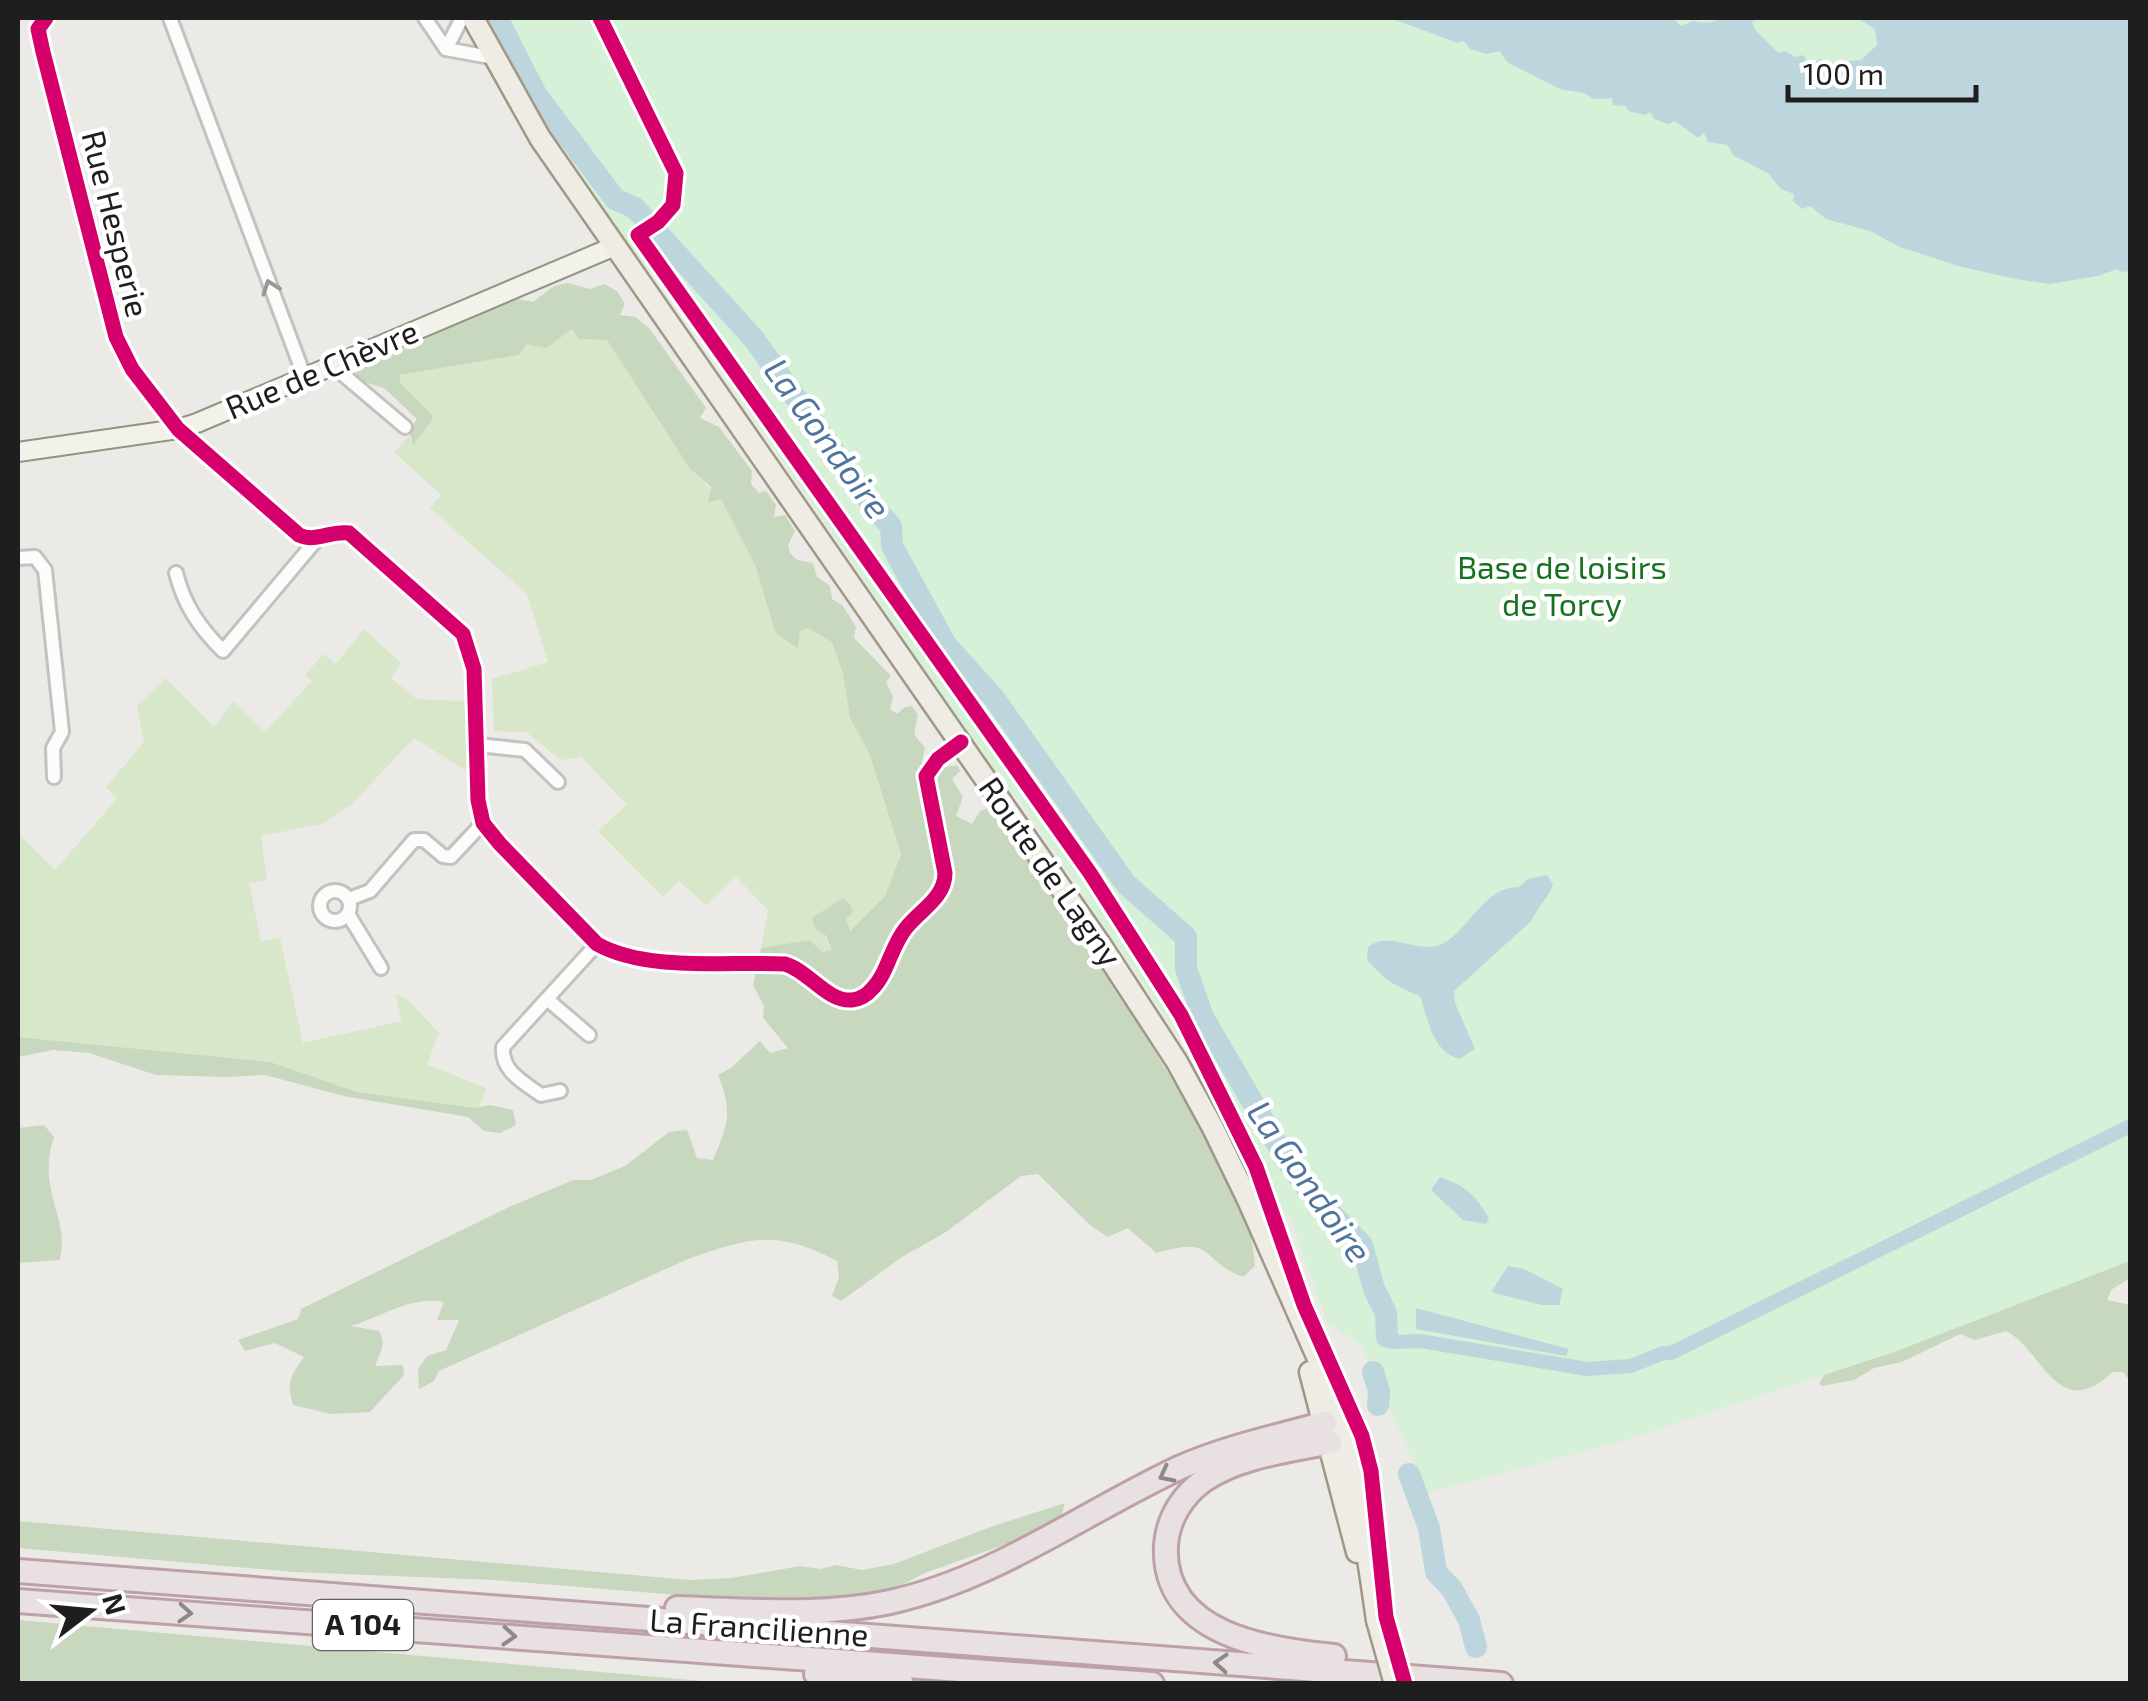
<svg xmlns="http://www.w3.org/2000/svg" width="2148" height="1701" viewBox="0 0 2148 1701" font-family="'Exo 2',sans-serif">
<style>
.grass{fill:#d8e7c9}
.forest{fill:#c7d8bf}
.park{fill:#d7f0d8}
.water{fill:#bdd5dc}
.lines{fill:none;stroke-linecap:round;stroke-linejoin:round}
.canal{stroke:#bdd5dc;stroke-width:14}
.river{stroke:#bdd5dc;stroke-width:22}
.street-casing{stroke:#c3c2c1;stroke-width:18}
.secondary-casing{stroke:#929481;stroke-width:22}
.primary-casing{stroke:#a09886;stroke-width:25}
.highway-casing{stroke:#bea1a8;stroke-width:28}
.street{stroke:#fcfcfb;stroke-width:12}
.secondary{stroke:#f2f2eb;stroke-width:18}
.primary{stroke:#efece5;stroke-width:20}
.highway{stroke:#e9e0e1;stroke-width:22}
.primary-bridge-casing{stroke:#a09886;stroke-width:25;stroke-linecap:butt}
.primary-bridge{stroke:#efece5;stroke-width:20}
.cycleway-casing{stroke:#fff;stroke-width:21}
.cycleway{stroke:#d6006c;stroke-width:15}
.oneway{stroke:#989898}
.oneway2{stroke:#8e8989}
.labels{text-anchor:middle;stroke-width:9;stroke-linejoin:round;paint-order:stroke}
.shield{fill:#fff;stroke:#626262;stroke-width:2.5}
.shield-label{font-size:30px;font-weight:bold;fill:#1e1e1e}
.street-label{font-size:32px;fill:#1e1e1e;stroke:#fff}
.park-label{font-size:32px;fill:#157320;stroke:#fff}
.water-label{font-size:35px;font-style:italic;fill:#50759e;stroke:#fff}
</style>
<rect width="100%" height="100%" fill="#eceae7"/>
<g class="grass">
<polygon points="572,329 579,339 607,340 690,469 721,499 756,567 775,632 797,648 800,631 808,628 832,641 843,674 850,718 869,753 901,854 885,896 849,932 846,919 826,910 813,918 833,950 822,952 810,941 761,948 768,910 735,876 706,905 679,881 663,897 598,831 627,805 581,757 561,760 526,732 494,731 492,679 548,662 527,594 430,508 441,495 394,452 409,436 413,444 433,419 401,384 399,375 519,355 527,344"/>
<polygon points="364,629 401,663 391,678 417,699 477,702 478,778 414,738 351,805 322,824 261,836 267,880 249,883 261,942 280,938 303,1043 402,1021 395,994 406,998 439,1033 427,1064 486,1088 476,1118 344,1096 270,1062 18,1037 18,833 55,870 117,799 106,787 144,742 137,706 165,678 214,727 234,701 265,732 312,681 305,675 323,654 336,664"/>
</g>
<g class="forest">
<path d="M568,283L590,289L604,284L617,291L625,304L620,315L635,317L649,328L706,408L700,418L719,427L752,471L751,484L759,493L766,491L776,505L774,517L785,515L795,531L788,545L790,553L797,560L813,563L817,577L830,586L832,599L843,606L856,627L854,638L891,676L886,682L893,697L890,709L897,714L905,707L912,706L918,715L914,734L925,748L922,762L934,777L942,768L957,765L960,771L952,779L963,797L956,816L972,824L980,811L988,808L995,815C1067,918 1141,1021 1202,1131C1225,1172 1253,1218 1255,1266L1243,1277C1197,1259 1218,1235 1156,1253L1128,1228L1108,1237L1091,1226L1038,1174L1021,1176L946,1232L902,1257L841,1301L832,1296L839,1277L837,1261C777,1229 750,1237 688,1259L439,1371L434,1381L419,1389L418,1369L427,1356L446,1350L459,1320H437L444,1302C411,1295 382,1317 351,1326L379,1331C387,1344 380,1353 375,1366L403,1365L404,1375L370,1412L331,1414L293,1405C286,1383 291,1375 304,1357L275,1343L245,1351L238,1340L298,1319L301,1309L507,1208L573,1180H591L625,1166L669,1132L687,1130L697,1158L713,1160C728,1124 733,1112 718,1075L731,1068L760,1041L770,1053L788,1048L763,1018L764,1006L753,985L761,948L810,940L822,952L832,950L826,936L815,929L812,918L843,898L850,904L853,912L846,919L850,931L885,896L901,854L869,753L850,718L843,674L832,642L808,628L800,631L798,649L775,632L756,567L721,499L708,503L711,487L690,469L607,340L579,339L572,329L546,348L527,344L519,355L399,375L401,384L431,414L433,419L413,445L409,430L417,419L384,388L361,381L356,373L358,362L518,299L533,302L554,286Z"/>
<polygon points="18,1037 270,1062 357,1092 474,1108 490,1105 513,1110 516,1125 500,1133 484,1131 468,1117 344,1096 265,1075 227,1077 156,1075 89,1053 53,1050 18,1057"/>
<path d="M44,1125L54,1137C36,1190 71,1220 60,1260L18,1263V1128Z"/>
<path d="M2130,1255V1278L2111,1290L2107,1300L2130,1305V1382L2123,1372H2113C2057,1425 2042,1348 2006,1331L1975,1340L1960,1334L1902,1362L1874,1368L1854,1380L1822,1386L1819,1383L1825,1374Z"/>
<polygon points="1065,1503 1061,1517 1051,1528 925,1573 892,1590 835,1600 752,1601 494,1580 294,1572 18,1548 18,1521 690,1580 732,1578 800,1566 820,1569 836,1565 862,1570 894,1564 993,1526"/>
<polygon points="18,1620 725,1683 18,1683"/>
</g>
<path class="park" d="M490,18H2130V1261L1894,1352L1617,1443L1427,1493L1361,1345L1327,1323L1291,1220L1266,1191L1191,1038L1176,1032L1018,799L1010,794L671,298C597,210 544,118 490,18Z"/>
<g class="water">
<path d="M1390,18H1673L1681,26L1693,21C1706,24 1711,23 1723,18C1730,15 1746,17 1755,18L1752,23L1755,30L1778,53L1785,51L1796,57L1803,55L1809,64L1821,59L1842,67L1848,61L1861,60L1877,45L1875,29L1857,18H2130V271L2121,272L2117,269L2098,276L2050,284L2016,279L1958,266L1900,247L1870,231L1826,219L1810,206L1802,209L1793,201L1794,194L1781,189L1769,174L1733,155L1728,145L1708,142L1704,133L1698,138L1675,121L1668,124L1654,119L1650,112L1645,115L1629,111L1625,106L1613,105L1612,98L1594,99L1584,93L1560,89L1507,62L1500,51L1486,54L1470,49L1464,41L1458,43Z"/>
<path d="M1547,875L1553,884L1551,890L1529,923L1454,991L1455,1003L1475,1049L1459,1059C1431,1050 1428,1018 1420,996C1395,986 1386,981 1367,960L1368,947C1391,929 1420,957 1444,943C1471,927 1484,887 1519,887L1528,879Z"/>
<path d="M1440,1177C1466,1186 1475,1195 1489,1218L1486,1224L1463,1220L1431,1190Z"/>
<polygon points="1508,1266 1524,1269 1563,1289 1559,1305 1541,1305 1491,1292"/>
<polygon points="1416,1308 1569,1349 1566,1356 1416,1329"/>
</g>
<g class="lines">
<polyline class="canal" points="1387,1337 1393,1342 1420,1341 1587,1369 1631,1366 1663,1353 1671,1353 2130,1126"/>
<g class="river">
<polyline points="497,18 536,94 615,199 635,208 754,339 874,508 891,526 892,546 946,645 994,698 1126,884 1186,937 1186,969 1203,1017 1287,1161 1310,1192 1362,1245 1374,1289 1386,1313 1387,1337"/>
<polyline points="1373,1372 1379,1391 1378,1405"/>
<polyline points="1409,1474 1429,1528 1436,1572 1452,1589 1469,1620 1476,1647"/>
</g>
<defs>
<g id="street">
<path d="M46,18L38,29L43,52L116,337L132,369L178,429L299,535C316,543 331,530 349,533L463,634L474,669L478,800L483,823L500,844L597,944C647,972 728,961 785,964C809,971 827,1002 852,1000C861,999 867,995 872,989C888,973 891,946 906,928C920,910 945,898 945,873L926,776L938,759L961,742"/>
<polyline points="170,18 305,378"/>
<polyline points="425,18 446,49 495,58"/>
<polyline points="446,49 462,18"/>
<polyline points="333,366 405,427"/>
<polyline points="18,558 35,557 45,570 62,732 53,748 54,777"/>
<path d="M176,573C184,605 199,627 223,651L318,538"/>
<polyline points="478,745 525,750 558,782"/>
<circle cx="335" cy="906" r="15"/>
<polyline points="349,899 370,891 414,840 424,840 443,856 451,857 483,823"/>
<polyline points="348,914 381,968"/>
<polyline points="547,999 589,1035"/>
<path d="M560,1091L541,1095C523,1082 501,1071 503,1047L597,944"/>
</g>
<polyline id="secondary" points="18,452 178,429 197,423 615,246"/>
<g id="primary">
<polyline points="473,18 540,138 1102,947 1177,1062 1213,1128 1248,1200 1323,1370 1355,1470 1377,1620"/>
<polyline points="1310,1372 1357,1552"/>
</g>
<g id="highway">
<path d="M1330,1442C1289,1451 1239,1456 1204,1480C1183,1495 1168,1518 1166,1545C1161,1635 1269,1650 1334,1656"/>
<polyline points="18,1571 1501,1684"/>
<polyline points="18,1601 1152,1684"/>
<path d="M677,1608C746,1610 821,1617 890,1602C995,1579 1083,1513 1179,1468C1226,1447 1276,1437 1325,1423"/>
<polyline points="816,1674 902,1684"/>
</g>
</defs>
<use href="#street" class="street-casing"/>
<use href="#secondary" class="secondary-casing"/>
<use href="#primary" class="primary-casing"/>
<use href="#highway" class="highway-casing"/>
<use href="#street" class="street"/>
<use href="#secondary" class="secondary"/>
<use href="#primary" class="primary"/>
<use href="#highway" class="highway"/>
<defs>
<polyline id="primary-bridge" points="1377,1620 1395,1684"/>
</defs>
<use href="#primary-bridge" class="primary-bridge-casing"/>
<use href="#primary-bridge" class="primary-bridge"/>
<defs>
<g id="cycleway">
<path d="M46,18L38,29L43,52L116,337L132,369L178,429L299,535C316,543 331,530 349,533L463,634L474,669L478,800L483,823L500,844L597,944C647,972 728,961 785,964C809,971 827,1002 852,1000C861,999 867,995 872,989C888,973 891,946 906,928C920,910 945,898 945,873L926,776L938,759L961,742"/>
<polyline points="600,18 676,173 673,205 658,222 638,235 1090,873 1181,1015 1256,1167 1304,1305 1362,1436 1371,1471 1386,1617 1405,1684"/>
</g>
</defs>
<use href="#cycleway" class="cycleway-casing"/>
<use href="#cycleway" class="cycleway"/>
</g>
<defs><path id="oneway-chevron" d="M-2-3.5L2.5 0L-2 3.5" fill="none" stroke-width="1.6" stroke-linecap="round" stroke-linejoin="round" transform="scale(2.5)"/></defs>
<use class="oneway" href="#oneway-chevron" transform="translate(270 287) rotate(-110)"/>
<g class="oneway2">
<use href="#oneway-chevron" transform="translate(1166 1475) rotate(153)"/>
<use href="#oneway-chevron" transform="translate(185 1613) rotate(4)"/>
<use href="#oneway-chevron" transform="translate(509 1636) rotate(4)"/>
<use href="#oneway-chevron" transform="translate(1221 1663) rotate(-176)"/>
</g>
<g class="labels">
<rect class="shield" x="313" y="1600" width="100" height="50" rx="8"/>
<g class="shield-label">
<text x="363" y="1635">A 104</text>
</g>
<g class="street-label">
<text transform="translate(115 224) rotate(76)" y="11">Rue Hesperie</text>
<text transform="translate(322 370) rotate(-23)" y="11">Rue de Chèvre</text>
<text transform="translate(1050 872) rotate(55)" y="11">Route de Lagny</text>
<text transform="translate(759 1628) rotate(4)" y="11">La Francilienne</text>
</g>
<g class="park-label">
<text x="1562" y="579">Base de loisirs<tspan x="1562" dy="37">de Torcy</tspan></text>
</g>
<g class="water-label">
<text transform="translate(827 439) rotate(54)" y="12">La Gondoire</text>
<text transform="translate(1309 1182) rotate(55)" y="12">La Gondoire</text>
</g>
</g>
<rect width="2148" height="1701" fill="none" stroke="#1e1e1e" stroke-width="40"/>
<g transform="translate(90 1611) rotate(74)" stroke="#ffffff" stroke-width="8" paint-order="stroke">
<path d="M0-8L18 38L0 25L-18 38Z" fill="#1e1e1e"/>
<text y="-15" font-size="28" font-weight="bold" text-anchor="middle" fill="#1e1e1e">N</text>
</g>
<path d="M1788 85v15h188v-15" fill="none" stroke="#1e1e1e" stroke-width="5"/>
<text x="1803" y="85" font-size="30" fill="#1e1e1e" stroke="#ffffff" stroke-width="8" paint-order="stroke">100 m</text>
</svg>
